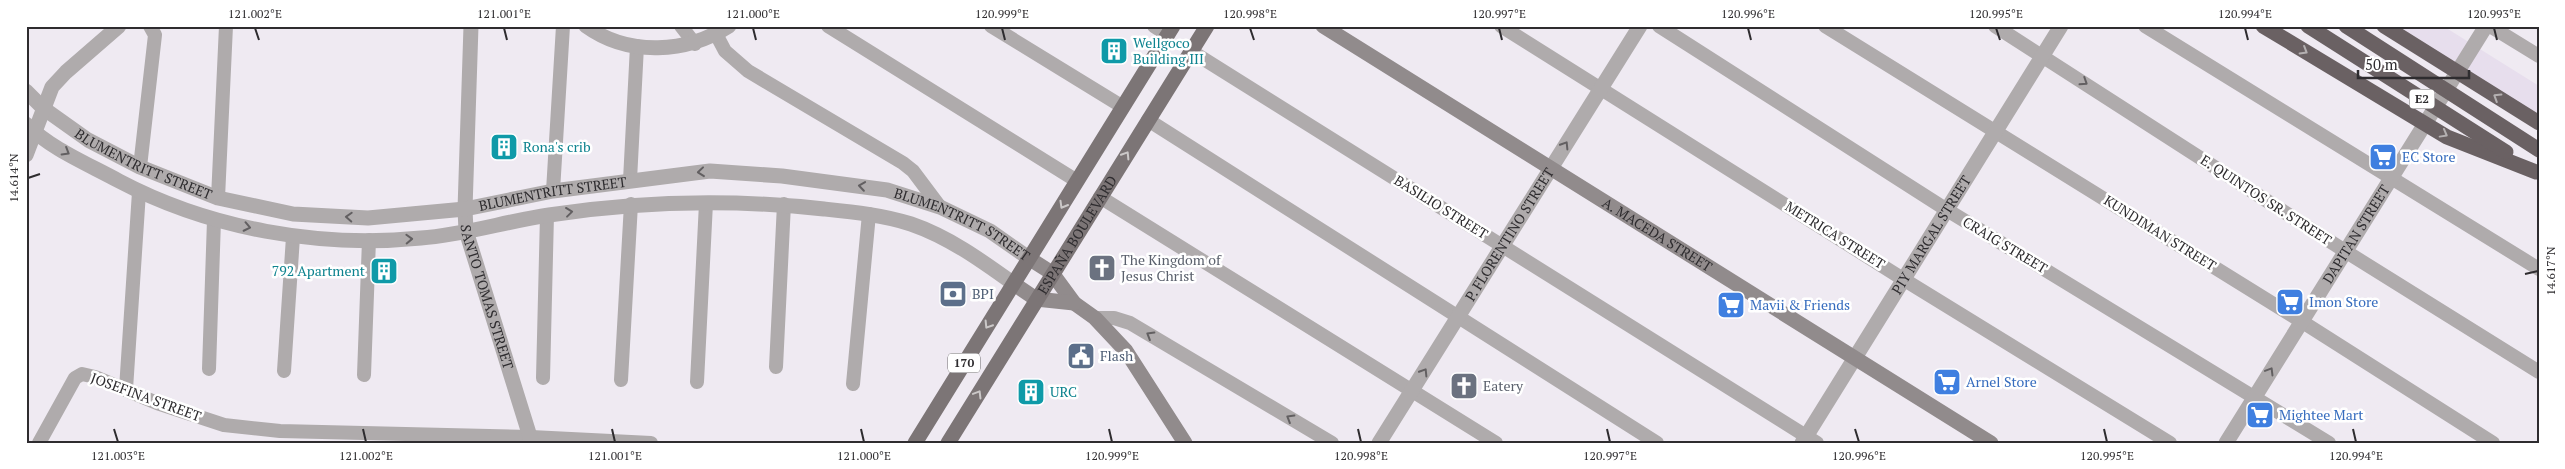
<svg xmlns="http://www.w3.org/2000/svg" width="2565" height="469" viewBox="0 0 2565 469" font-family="'PT Serif',serif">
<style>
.built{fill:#e7deed}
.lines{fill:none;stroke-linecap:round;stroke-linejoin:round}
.minor{stroke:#afabac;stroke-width:14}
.tertiary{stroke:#afabac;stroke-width:15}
.secondary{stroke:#918b8c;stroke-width:15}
.primary{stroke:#7c7576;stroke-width:15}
.motorway-bridge{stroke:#6a6163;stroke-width:15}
.oneway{stroke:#b4b0b1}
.oneway2{stroke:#625f61}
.oneway3{stroke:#cbc8c8}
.ticks{fill:none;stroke:#2e2c2f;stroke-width:2}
.labels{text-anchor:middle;stroke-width:5;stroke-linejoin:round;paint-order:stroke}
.shield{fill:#fff;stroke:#6d6b6d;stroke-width:1}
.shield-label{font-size:12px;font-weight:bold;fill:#2e2c2f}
.culture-label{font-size:14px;fill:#0d838f;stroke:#fff;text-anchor:start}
.shop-label{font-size:14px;fill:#366cbe;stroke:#fff;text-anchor:start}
.street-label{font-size:14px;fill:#2e2c2f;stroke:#fff}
.worship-label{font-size:14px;fill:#5b616d;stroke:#fff;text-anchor:start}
.service-label{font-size:14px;fill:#4e5e75;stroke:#fff;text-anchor:start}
.neatline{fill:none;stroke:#2e2c2f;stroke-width:2}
.ticks-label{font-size:12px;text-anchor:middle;fill:#2e2c2f}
</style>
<rect width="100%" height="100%" fill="#efeaf2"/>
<polygon class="built" points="2381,26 2443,26 2539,86 2539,125"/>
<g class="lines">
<g class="minor">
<polyline points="681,26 695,44"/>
<polyline points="828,26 1077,181"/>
<polyline points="991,26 1123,107"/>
<polyline points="1154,26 1168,35"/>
<polyline points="1501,26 1903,279 2170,443"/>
<polyline points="1659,26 1947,210 2329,443"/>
<polyline points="1825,26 2301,321 2493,443"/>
<polyline points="1995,26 2345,251 2539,372"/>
<polyline points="2145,26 2539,269"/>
<polyline points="2490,26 2539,56"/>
<polyline points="716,34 725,51 748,71 903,163 913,171 940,207"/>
<polyline points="1191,51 1817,443"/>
<polyline points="1148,120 1657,443"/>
<polyline points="140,167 155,35 150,26"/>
<polyline points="630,180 637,46"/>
<polyline points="553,191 563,26"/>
<polyline points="1100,197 1496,443"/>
<polyline points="218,198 226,26"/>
<polyline points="1095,318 1114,318 1130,323 1332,443"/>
<polyline points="776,367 784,204"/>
<polyline points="209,369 214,220"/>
<polyline points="284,371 293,237"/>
<polyline points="364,375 369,240"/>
<polyline points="543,378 547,215"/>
<polyline points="621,380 631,204"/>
<polyline points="697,382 706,203"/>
<polyline points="853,384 869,214"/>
<polyline points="126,389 139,192"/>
<polyline points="39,443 75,378 82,374 95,377 157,403 224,425 280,431 531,437 651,443"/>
</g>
<g class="tertiary">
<path id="s1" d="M471,26L465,209L466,231L532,443"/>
<path d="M586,26C629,57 687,53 729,26"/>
<path id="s2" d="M26,91L43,108L88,140L140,167L218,198L293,214L368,218L465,209L553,191L710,171L782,176L887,190L940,207L990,231L1030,259"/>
<path d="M26,124C51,149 88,164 119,181C210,229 319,248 421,238C464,235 507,221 549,215C640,201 732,199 824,209C853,212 883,215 911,224C949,237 982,261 1014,284"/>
<polyline points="26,155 52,87 66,72 119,26"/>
<path id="s3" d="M1379,443L1640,26"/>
<path id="s4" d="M1802,443L2061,26"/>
<path id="s5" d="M2226,443L2486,26"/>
</g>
<g class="secondary">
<path id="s6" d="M1323,26L1991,443"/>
<polyline points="1030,259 1052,273 1074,303 1095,318 1126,351 1185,443"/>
<polyline points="1014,284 1036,299 1074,303"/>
</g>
<g class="primary">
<polyline points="915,443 1173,26"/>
<path id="s7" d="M948,443L1207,26"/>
</g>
<g class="motorway-bridge">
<polyline points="2263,26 2447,137 2536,172"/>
<polyline points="2308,26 2506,152"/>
<polyline points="2346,26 2539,150"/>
<polyline points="2384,26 2539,123"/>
</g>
</g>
<defs><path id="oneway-chevron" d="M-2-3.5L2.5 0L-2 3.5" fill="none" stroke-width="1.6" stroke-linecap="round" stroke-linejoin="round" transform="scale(1.25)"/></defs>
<g class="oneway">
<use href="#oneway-chevron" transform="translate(2304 51) rotate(31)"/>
<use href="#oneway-chevron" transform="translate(2497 97) rotate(-148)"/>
<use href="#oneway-chevron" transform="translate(2444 134) rotate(29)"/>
</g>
<g class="oneway2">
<use href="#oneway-chevron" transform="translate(2084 82) rotate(33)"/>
<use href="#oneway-chevron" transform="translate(1565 145) rotate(-58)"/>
<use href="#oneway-chevron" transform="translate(66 152) rotate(31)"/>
<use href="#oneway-chevron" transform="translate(701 172) rotate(174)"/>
<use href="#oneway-chevron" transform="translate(862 186) rotate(-172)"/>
<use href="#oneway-chevron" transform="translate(569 212) rotate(-7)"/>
<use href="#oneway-chevron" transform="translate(349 217) rotate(-177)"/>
<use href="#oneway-chevron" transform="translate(247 227) rotate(12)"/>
<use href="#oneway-chevron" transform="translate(409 239) rotate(-2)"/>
<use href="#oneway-chevron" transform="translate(1150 335) rotate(-149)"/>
<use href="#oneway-chevron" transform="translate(2270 371) rotate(-59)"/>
<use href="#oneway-chevron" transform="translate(1424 372) rotate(-58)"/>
<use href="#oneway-chevron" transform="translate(1290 418) rotate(-149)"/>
</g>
<g class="oneway3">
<use href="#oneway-chevron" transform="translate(1126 155) rotate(-58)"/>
<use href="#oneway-chevron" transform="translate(1063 205) rotate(120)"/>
<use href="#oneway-chevron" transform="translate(988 325) rotate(122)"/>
<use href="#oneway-chevron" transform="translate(978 394) rotate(-59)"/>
</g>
<path class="ticks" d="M255,28L259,40M504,28L507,40M753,28L756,40M1002,28L1005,40M1250,28L1254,40M1499,28L1502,40M1748,28L1751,40M1996,28L2000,40M2245,28L2248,40M2494,28L2497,40M28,178L40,174M2525,274L2538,271M114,429L118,442M363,429L366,442M612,429L615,442M861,429L864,442M1109,429L1112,442M1358,429L1361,442M1607,429L1610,442M1855,429L1859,442M2104,429L2107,442M2353,429L2356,442"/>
<defs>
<symbol id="building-square" viewBox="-11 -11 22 22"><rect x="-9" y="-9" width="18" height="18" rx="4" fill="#0f9aa8" stroke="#fff"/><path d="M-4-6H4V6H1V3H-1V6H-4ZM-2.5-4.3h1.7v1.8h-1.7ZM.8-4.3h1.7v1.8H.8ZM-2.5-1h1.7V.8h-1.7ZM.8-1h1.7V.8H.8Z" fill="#fff"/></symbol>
<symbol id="supermarket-square" viewBox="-11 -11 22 22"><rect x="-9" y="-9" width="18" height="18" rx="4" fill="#3f7fe0" stroke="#fff"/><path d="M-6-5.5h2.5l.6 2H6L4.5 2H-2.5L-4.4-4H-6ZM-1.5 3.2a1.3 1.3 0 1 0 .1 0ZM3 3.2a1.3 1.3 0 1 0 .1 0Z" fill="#fff"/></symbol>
<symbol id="church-square" viewBox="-11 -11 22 22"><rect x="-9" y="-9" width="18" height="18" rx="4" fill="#6b7280" stroke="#fff"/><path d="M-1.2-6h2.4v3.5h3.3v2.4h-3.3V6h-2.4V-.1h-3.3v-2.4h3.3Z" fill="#fff"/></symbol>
<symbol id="bank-square" viewBox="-11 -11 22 22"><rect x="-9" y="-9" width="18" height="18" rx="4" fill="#5c6f8a" stroke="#fff"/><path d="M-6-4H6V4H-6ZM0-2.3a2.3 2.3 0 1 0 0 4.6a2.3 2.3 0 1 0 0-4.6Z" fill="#fff"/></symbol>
<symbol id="civic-square" viewBox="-11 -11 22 22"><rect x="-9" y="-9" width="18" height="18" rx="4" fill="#5c6f8a" stroke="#fff"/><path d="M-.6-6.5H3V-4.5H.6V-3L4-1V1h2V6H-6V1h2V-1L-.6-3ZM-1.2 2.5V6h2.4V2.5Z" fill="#fff"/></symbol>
</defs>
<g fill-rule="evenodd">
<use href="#building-square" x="1098" y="35" width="32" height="32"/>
<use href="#building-square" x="488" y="131" width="32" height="32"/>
<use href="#supermarket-square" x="2367" y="141" width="32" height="32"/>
<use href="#church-square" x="1086" y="252" width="32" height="32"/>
<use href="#building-square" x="368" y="255" width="32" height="32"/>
<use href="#bank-square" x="937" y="278" width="32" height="32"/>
<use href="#supermarket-square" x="2274" y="286" width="32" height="32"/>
<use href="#supermarket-square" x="1715" y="289" width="32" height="32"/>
<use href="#civic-square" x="1065" y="340" width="32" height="32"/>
<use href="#supermarket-square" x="1931" y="366" width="32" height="32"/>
<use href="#church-square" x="1448" y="370" width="32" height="32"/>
<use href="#building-square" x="1015" y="376" width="32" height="32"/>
<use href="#supermarket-square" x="2244" y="399" width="32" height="32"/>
</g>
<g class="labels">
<g class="shield">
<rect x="2409.5" y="89.5" width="25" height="19" rx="4"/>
<rect x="948" y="353.5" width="32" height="19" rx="4"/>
</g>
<g class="shield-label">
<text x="2422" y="103">E2</text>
<text x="964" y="367">170</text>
</g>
<g class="culture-label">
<text x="1133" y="48">Wellgoco<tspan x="1133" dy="16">Building III</tspan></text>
<text x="523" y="152">Rona's crib</text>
<text x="365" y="276" text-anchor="end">792 Apartment</text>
<text x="1050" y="397">URC</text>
</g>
<g class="shop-label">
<text x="2402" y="162">EC Store</text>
<text x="2309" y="307">Imon Store</text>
<text x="1750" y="310">Mavii &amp; Friends</text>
<text x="1966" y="387">Arnel Store</text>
<text x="2279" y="420">Mightee Mart</text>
</g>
<g class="street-label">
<text dy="5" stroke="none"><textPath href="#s2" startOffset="140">BLUMENTRITT STREET</textPath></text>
<text dy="5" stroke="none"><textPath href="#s2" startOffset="560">BLUMENTRITT STREET</textPath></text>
<text transform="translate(2266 200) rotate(33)" y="5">E. QUINTOS SR. STREET</text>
<text transform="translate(1441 207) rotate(32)" y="5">BASILIO STREET</text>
<text dy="5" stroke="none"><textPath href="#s2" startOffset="980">BLUMENTRITT STREET</textPath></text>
<text transform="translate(2160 233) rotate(32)" y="5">KUNDIMAN STREET</text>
<text dy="5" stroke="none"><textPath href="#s7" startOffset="245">ESPAÑA BOULEVARD</textPath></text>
<text dy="5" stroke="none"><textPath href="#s3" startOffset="246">P. FLORENTINO STREET</textPath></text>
<text dy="5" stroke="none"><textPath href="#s6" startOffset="394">A. MACEDA STREET</textPath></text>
<text dy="5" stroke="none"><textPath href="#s5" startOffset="246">DAPITAN STREET</textPath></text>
<text transform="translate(1835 235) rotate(32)" y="5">METRICA STREET</text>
<text dy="5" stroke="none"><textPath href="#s4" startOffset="245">PIY MARGAL STREET</textPath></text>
<text transform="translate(2005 245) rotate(31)" y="5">CRAIG STREET</text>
<text dy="5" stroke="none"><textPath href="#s1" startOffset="274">SANTO TOMAS STREET</textPath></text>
<text transform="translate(146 397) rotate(20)" y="5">JOSEFINA STREET</text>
</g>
<g class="worship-label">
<text x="1121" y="265">The Kingdom of<tspan x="1121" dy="16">Jesus Christ</tspan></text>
<text x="1483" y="391">Eatery</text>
</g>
<g class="service-label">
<text x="972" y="299">BPI</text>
<text x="1100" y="361">Flash</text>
</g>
</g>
<rect width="2565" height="469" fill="none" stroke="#ffffff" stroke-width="55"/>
<path d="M2358 70v8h111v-8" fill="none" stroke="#2e2c2f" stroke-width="2.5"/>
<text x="2365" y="70" font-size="15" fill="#2e2c2f" stroke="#ffffff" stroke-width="4" paint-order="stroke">50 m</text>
<rect x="28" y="28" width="2510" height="414" class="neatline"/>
<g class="ticks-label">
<text x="255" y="18">121.002°E</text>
<text x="504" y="18">121.001°E</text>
<text x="753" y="18">121.000°E</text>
<text x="1002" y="18">120.999°E</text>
<text x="1250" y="18">120.998°E</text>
<text x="1499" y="18">120.997°E</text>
<text x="1748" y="18">120.996°E</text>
<text x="1996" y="18">120.995°E</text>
<text x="2245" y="18">120.994°E</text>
<text x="2494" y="18">120.993°E</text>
<text transform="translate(14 178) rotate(-90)" y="4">14.614°N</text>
<text transform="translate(2551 271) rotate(-90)" y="4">14.617°N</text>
<text x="118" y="460">121.003°E</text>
<text x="366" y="460">121.002°E</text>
<text x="615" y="460">121.001°E</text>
<text x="864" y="460">121.000°E</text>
<text x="1112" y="460">120.999°E</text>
<text x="1361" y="460">120.998°E</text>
<text x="1610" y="460">120.997°E</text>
<text x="1859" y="460">120.996°E</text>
<text x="2107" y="460">120.995°E</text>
<text x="2356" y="460">120.994°E</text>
</g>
</svg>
